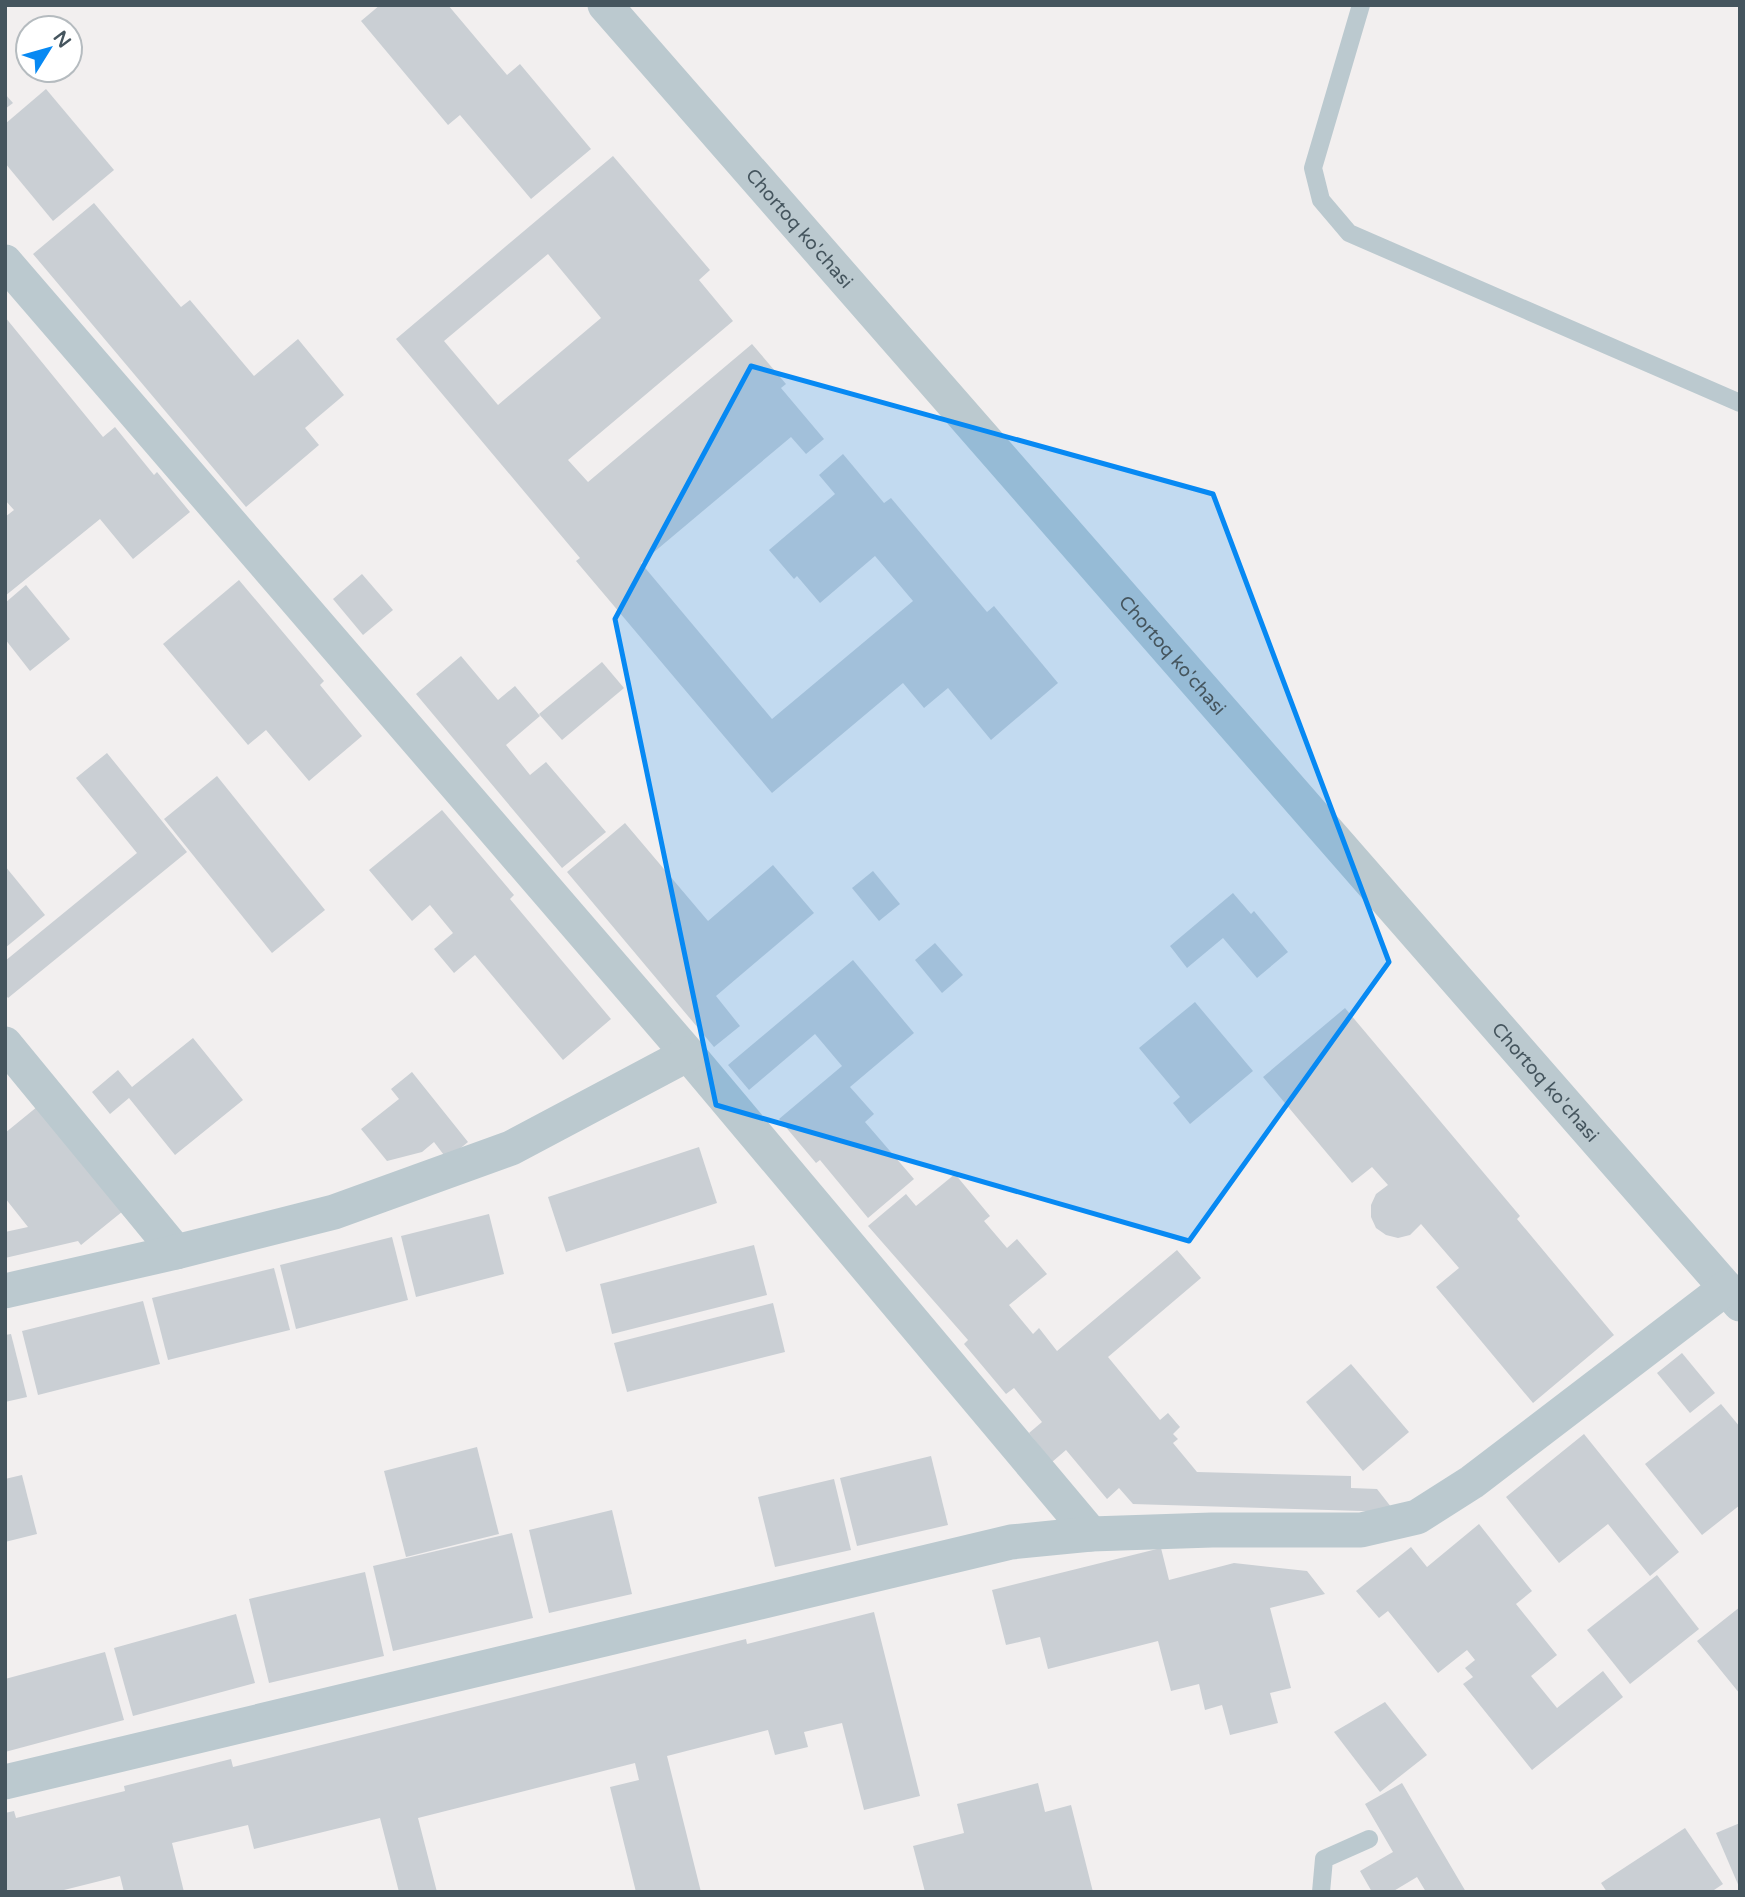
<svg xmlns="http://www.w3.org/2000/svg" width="1745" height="1897" viewBox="0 0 1745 1897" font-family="'Varela Round',sans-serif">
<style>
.building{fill:#cacfd4;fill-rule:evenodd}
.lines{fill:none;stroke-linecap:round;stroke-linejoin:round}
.service{stroke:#bbc9cf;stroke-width:18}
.minor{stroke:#bbc9cf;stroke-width:35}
.marked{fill:#0789f3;fill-opacity:0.2;stroke:#0789f3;stroke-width:5;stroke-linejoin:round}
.labels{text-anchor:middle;stroke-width:6;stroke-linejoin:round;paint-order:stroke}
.street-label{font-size:19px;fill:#45555e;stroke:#fff}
</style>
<rect width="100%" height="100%" fill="#f2efef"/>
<g class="building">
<polygon points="380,5 448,5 507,75 520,64 591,149 531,199 460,115 448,125 361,21"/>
<polygon points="46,89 114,170 53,221 5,163 5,124"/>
<polygon points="5,94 13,103 5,109"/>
<path d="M613,156L710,270L699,280L733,321L568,460L588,482L752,344L786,384L781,388L824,439L806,454L791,437L641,563L772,719L913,601L875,556L820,603L797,576L794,579L769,550L835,494L819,475L843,454L884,503L891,498L987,612L994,606L1058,683L991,740L948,688L924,708L903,683L772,793L576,561L580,558L396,339ZM548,254L601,318L498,405L444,341Z"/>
<polygon points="94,203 181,307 190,300 254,376 298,339 344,395 305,428 319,445 246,507 33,254"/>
<polygon points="5,317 103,437 115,427 154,475 157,472 190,512 133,559 100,519 5,596 5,517 14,510 5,500"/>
<polygon points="362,574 393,610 363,635 333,599"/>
<polygon points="239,580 324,681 320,685 362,736 309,781 266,730 248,745 163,644"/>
<polygon points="26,585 70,639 30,671 5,639 5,603"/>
<polygon points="461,656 498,700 515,686 540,716 506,745 530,775 546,762 606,832 562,868 416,694"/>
<polygon points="602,662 624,688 562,740 539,714"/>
<polygon points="107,753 187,852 8,998 5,994 5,961 137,853 76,778"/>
<polygon points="217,776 325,910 272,953 164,819"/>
<polygon points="442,810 514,895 510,899 611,1019 563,1060 475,955 454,973 434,949 453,933 430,905 412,921 369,870"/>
<polygon points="625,823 708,921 773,865 814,913 716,996 740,1026 714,1047 567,872"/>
<polygon points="5,866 45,915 5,948"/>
<polygon points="873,871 900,904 879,921 852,888"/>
<polygon points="1233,893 1251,914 1254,911 1288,952 1257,978 1223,938 1187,968 1170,946"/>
<polygon points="935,943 963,975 942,993 915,960"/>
<polygon points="853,960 914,1033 850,1087 874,1114 865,1122 914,1179 868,1218 820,1160 816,1163 779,1119 842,1066 815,1034 749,1090 728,1065"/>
<polygon points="1195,1002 1253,1071 1190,1124 1173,1103 1180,1097 1139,1048"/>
<polygon points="1345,1008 1520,1216 1517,1219 1614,1335 1533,1403 1436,1287 1459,1268 1421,1224 1410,1235 1398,1238 1386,1235 1376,1228 1371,1217 1371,1205 1376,1194 1388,1185 1372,1167 1352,1183 1263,1077"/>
<polygon points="193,1038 243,1100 175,1155 129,1098 110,1114 92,1092 118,1070 132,1087"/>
<polygon points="412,1072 468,1142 447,1159 434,1142 422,1152 387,1161 361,1129 399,1099 391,1089"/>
<polygon points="43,1102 128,1207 81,1245 78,1241 5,1258 5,1232 28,1227 5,1198 5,1133"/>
<polygon points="699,1147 717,1203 566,1252 548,1197"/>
<polygon points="955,1174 990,1216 984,1221 1007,1248 1017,1239 1047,1274 1009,1305 1033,1334 1039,1328 1057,1351 1177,1250 1201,1278 1108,1357 1160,1420 1168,1413 1180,1427 1173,1434 1178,1439 1173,1443 1197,1472 1351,1476 1351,1488 1377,1489 1395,1512 1133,1504 1119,1488 1107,1499 1066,1450 1052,1462 1029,1433 1042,1422 1014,1388 1006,1394 964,1344 968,1340 868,1226 906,1194 916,1206"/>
<polygon points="489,1214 504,1274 416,1297 401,1236"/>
<polygon points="392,1237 408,1300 296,1329 280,1265"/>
<polygon points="754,1245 767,1295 612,1334 600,1284"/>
<polygon points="274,1268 290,1330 168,1360 152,1298"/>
<polygon points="143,1301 160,1364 38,1395 22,1331"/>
<polygon points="773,1303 785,1352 627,1392 614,1343"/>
<polygon points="11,1334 27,1397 5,1402 5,1335"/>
<polygon points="1682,1353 1715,1393 1690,1413 1657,1373"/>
<polygon points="1351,1364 1409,1432 1363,1471 1306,1402"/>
<polygon points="1721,1404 1740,1427 1740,1505 1702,1535 1645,1464"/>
<polygon points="1584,1434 1679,1552 1650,1576 1608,1524 1559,1563 1506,1497"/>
<polygon points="477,1447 499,1534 406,1557 384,1471"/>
<polygon points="931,1456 948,1525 857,1546 840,1478"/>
<polygon points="22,1475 37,1534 5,1542 5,1479"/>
<polygon points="834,1479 851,1550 775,1567 758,1497"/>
<polygon points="612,1510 632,1594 549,1613 529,1530"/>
<polygon points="1479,1524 1532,1591 1516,1604 1557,1655 1531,1676 1557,1708 1603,1671 1623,1697 1532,1770 1463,1684 1473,1677 1465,1668 1475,1660 1467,1650 1438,1673 1388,1611 1379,1618 1356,1591 1411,1547 1427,1567"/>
<polygon points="512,1533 533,1618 393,1651 373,1566"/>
<polygon points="1161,1548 1169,1580 1234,1563 1307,1571 1325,1594 1270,1608 1291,1688 1270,1693 1278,1723 1230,1735 1222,1705 1205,1710 1199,1684 1171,1691 1158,1641 1048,1669 1040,1637 1006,1645 992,1590"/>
<polygon points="365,1572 384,1656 269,1683 249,1599"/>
<polygon points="1657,1575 1699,1629 1630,1684 1587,1630"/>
<polygon points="1740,1607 1739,1656 1740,1694 1697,1641"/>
<polygon points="874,1612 920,1796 864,1810 842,1723 804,1732 808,1747 775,1755 768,1730 667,1756 701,1892 636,1892 610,1787 639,1780 635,1763 418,1818 437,1892 399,1892 380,1818 254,1849 248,1825 172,1843 184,1892 124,1892 120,1876 56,1892 5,1892 5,1813 14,1811 16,1818 125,1791 124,1786 231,1759 233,1767 746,1639 747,1644"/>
<polygon points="236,1614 255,1683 133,1716 114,1648"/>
<polygon points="105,1652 124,1720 5,1752 5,1679"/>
<polygon points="1385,1702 1427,1755 1380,1792 1334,1732"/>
<polygon points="1038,1783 1045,1812 1071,1805 1093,1892 925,1892 913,1846 964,1833 957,1804"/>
<polygon points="1402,1783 1430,1831 1466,1892 1426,1892 1417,1877 1392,1892 1372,1892 1360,1871 1393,1852 1365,1804"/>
<polygon points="1740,1823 1740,1889 1716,1833"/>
<polygon points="1685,1828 1723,1884 1711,1892 1607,1892 1601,1883"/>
</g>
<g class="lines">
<g class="service">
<polyline points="1361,5 1313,168 1321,200 1349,233 1740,403"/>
<polyline points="1321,1892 1324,1859 1369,1839"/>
</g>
<g class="minor">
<path id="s1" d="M605,5L1740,1304"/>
<polyline points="5,262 688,1054 1091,1534"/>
<polyline points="5,1044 176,1252"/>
<polyline points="5,1291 176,1252 334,1212 511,1148 688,1054"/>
<polyline points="5,1782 1011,1542 1091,1534 1212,1530 1361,1530 1417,1517 1472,1482 1726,1288"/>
</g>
</g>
<path class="marked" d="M751,366L1213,494L1389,962L1189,1241L716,1105L615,619Z"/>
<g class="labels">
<g class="street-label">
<text dy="7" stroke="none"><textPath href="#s1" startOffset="296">Chortoq ko'chasi</textPath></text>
<text dy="7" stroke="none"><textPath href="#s1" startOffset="863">Chortoq ko'chasi</textPath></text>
<text dy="7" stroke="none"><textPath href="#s1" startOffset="1430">Chortoq ko'chasi</textPath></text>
</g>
</g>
<rect width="1745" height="1897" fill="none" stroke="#45555e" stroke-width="14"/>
<g transform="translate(49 49) rotate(53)"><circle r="33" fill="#ffffff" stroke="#b5bbbf" stroke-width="2"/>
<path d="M0-5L12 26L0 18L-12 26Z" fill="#0789f3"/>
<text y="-10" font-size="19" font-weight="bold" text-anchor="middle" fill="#45555e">N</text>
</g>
</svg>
